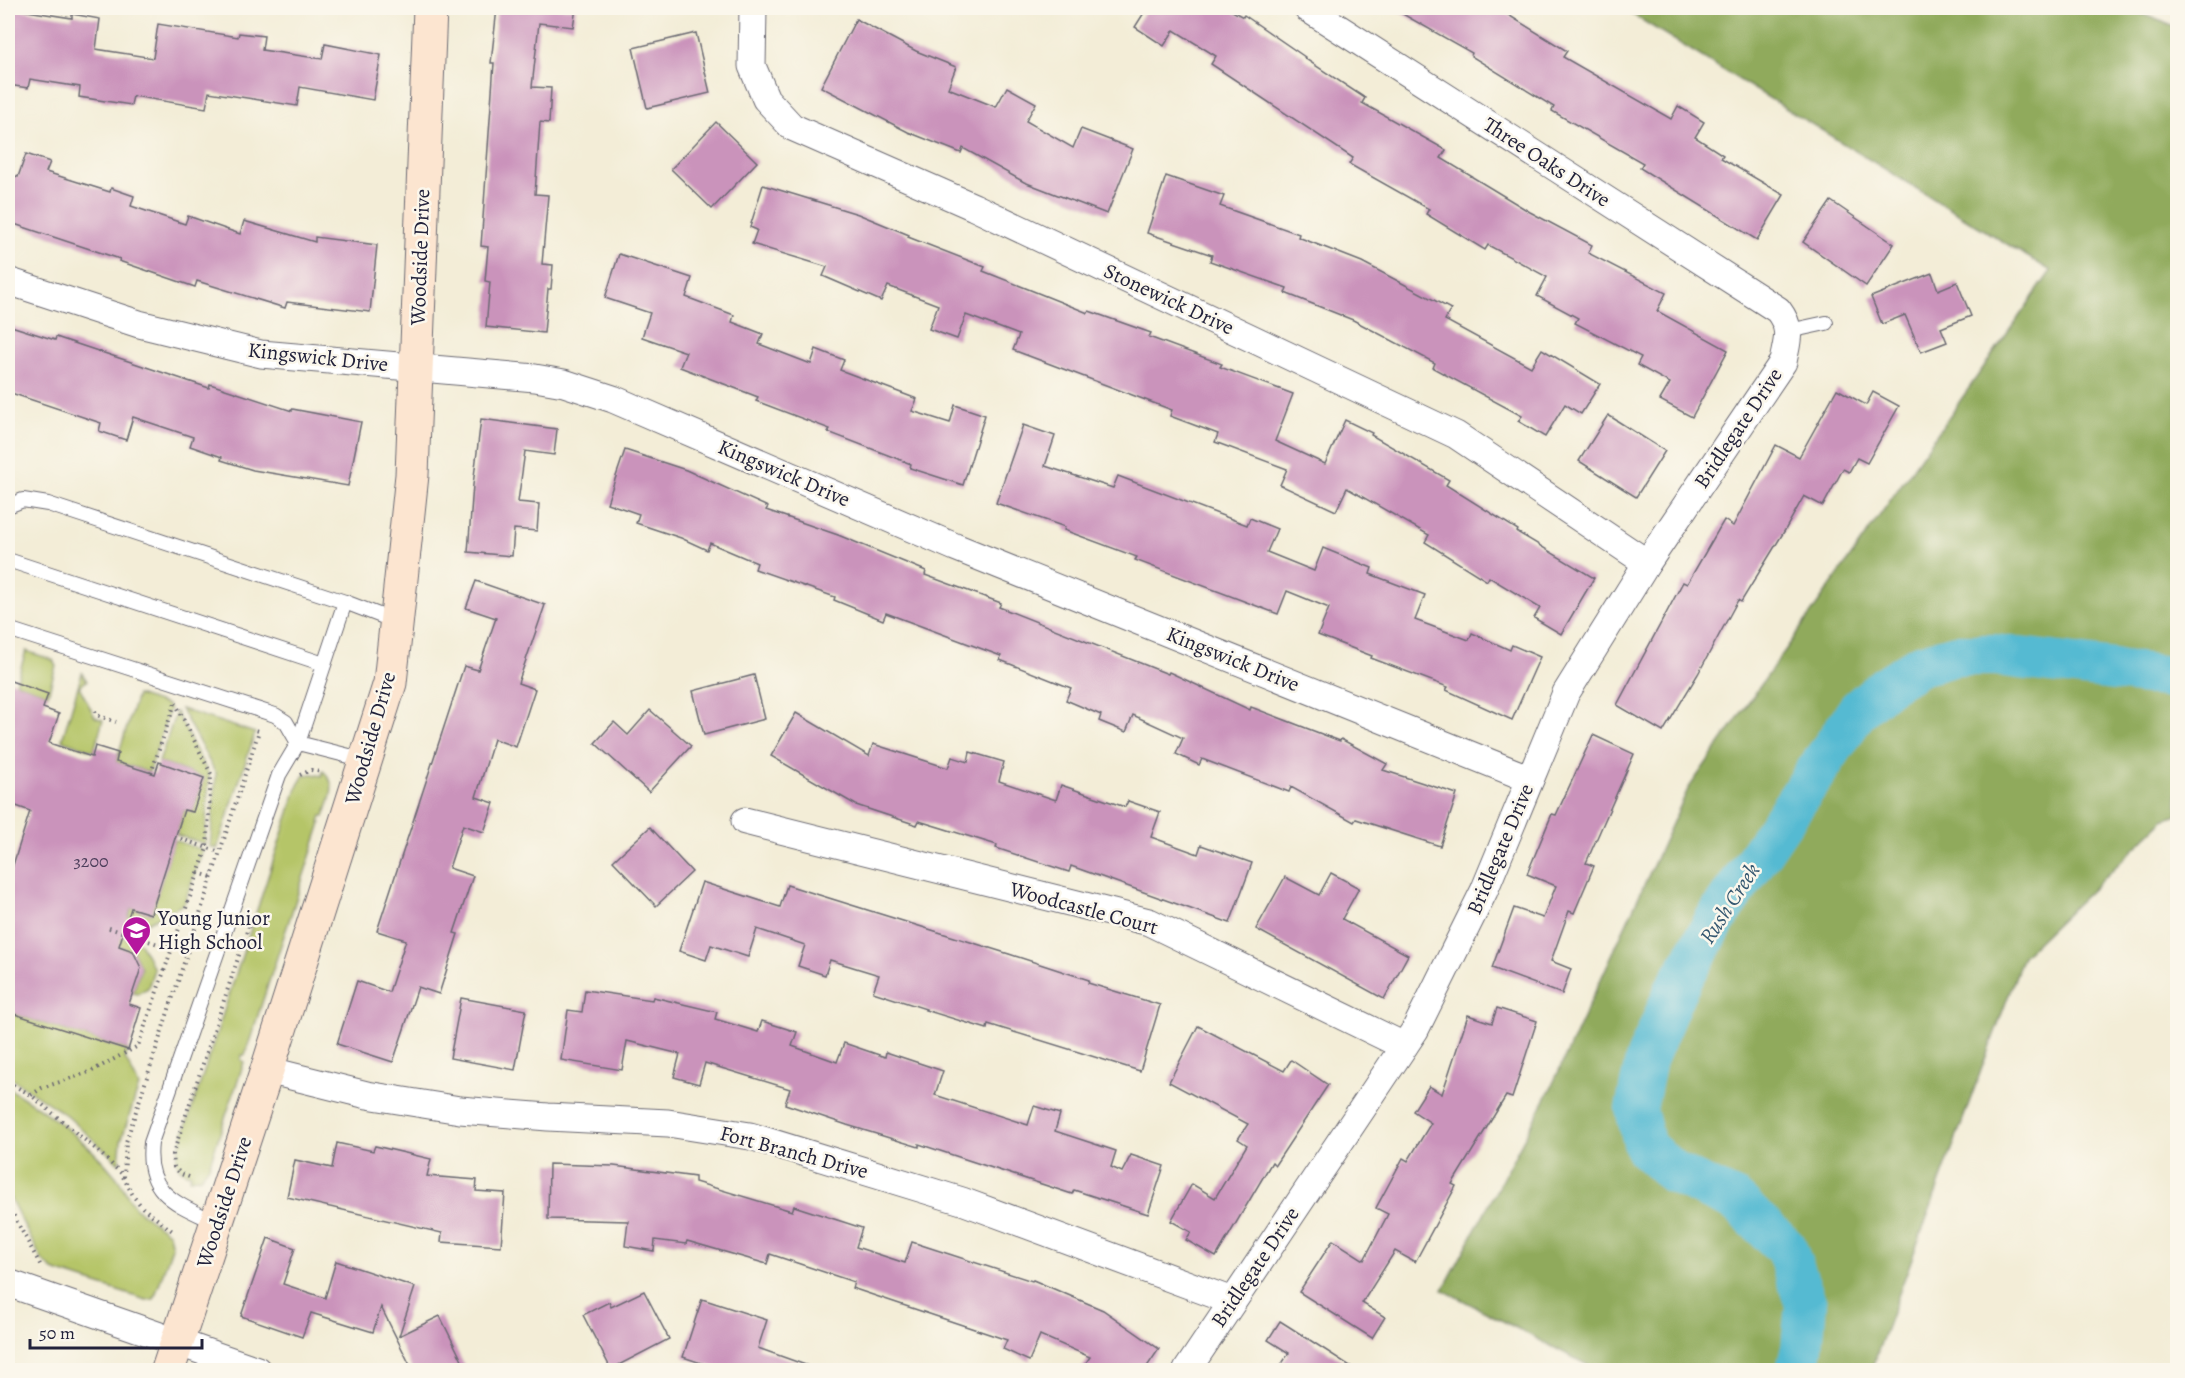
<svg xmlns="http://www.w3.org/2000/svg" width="2185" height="1378" viewBox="0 0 2185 1378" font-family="Alegreya,serif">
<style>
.green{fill:#b5c568;stroke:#6c7452;stroke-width:1.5}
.forest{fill:#90aa5c;stroke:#59664c;stroke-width:1.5}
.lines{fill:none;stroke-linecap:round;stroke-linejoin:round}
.river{stroke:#54bad2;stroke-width:42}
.building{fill:#ca93bb}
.lane-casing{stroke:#6b6972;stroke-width:16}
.street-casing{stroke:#6b6972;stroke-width:29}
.secondary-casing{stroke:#6b6972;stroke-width:35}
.path{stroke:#6b6972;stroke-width:4;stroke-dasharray:1.5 4.5;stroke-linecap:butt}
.lane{stroke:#fff;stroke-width:14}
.street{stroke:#fff;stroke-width:27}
.secondary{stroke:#fce5d0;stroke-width:33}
.labels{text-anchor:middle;stroke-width:5;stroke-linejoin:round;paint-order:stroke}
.number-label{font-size:18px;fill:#4c3e5b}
.street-label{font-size:21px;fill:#22223b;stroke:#fbf7ec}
.poi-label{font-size:21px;fill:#22223b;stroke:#fbf7ec;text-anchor:start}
.water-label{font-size:22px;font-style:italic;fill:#345770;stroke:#fbf7ec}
</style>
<rect width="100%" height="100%" fill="#fbf7ec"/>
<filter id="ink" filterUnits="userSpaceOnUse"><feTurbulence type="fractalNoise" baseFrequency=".0167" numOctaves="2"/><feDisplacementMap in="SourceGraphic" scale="12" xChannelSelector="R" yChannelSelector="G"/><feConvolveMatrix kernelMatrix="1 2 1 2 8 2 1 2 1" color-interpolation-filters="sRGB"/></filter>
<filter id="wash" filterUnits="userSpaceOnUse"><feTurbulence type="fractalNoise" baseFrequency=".008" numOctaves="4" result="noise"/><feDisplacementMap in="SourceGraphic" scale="24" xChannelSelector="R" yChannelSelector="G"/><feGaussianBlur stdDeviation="1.35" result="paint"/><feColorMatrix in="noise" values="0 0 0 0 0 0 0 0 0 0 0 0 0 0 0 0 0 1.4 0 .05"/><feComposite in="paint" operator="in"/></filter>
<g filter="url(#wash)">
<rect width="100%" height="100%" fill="#f3edd7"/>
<g class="green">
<polygon points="26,651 53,660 56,666 48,694 16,683"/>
<polygon points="82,673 87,681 79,686 95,717 103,720 94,751 62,740"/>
<polygon points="137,695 167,705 170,709 149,772 116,762"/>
<polygon points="181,709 255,733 217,849 210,847 216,774"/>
<polygon points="176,712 209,775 205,844 176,835 184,810 193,812 204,778 159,762"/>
<path d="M323,771C339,784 329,801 324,817L321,816L319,822L321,823L245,1055H242L241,1060L244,1062L209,1166L201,1177L190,1179L191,1174C180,1172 175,1165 177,1154L298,785L304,775L313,774L322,776Z"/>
<polygon points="174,840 203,850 184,904 135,929 122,925 125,916 129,917 131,908 151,914"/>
<polygon points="108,932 140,943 154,969 148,988 137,994 133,993 141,968 133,951 104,941"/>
<polygon points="8,1012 128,1050 125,1058 139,1086 121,1141 119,1163 66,1115 8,1076"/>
<path d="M8,1088C44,1110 86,1140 113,1173C123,1183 126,1197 136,1208C145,1218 159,1224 169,1234L172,1247L154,1299L146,1300L53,1270L42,1260L8,1194Z"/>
</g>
<polygon class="forest" points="1622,8 2125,8 2177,27 2177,815 2164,820 2023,956 1871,1370 1597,1370 1443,1290 1550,1090 1688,789 2051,271"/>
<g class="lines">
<polyline class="river" points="1797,1370 1802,1348 1806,1304 1786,1248 1736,1201 1674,1173 1645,1147 1636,1109 1646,1060 1675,991 1716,919 1858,710 1886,686 1920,665 1956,655 1995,655 2178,678"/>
</g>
<g id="blocks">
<g class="building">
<polygon points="8,8 72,18 72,14 100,19 96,49 153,58 158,24 238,37 239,33 264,36 262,50 322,59 325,44 381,55 373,100 300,87 297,106 209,92 206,108 133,96 131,105 79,97 80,87 30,79 28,88 8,85"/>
<polygon points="497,8 576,8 573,27 539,23 532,87 551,88 549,123 540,122 535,194 548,195 542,264 553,265 551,289 548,289 544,333 486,327 490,282 485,281 488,247 481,246 494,63 491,63"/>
<polygon points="1147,8 1227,8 1243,17 1244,15 1305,57 1304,58 1365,98 1362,103 1446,150 1441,158 1530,212 1592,245 1588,253 1666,293 1657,311 1728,350 1692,417 1660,400 1670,383 1637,365 1641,357 1575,323 1578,318 1537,296 1547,277 1488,245 1485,250 1426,214 1429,209 1349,164 1353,158 1211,64 1216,56 1174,30 1164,46 1135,27"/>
<polygon points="1392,8 1497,8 1567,51 1563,57 1671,119 1678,106 1704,122 1695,137 1723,155 1721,158 1784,195 1757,240 1640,168 1643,163 1552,111 1554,107 1471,56 1472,53"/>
<polygon points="856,19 916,51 956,67 948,88 996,107 1007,87 1036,103 1026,121 1073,148 1081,129 1133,149 1107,214 1024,182 963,148 961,153 908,132 821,87"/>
<polygon points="696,33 710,93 647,108 633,48"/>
<polygon points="716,122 757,162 712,209 671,169"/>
<polygon points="26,154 50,162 46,172 110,192 111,188 134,196 131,206 185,224 188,216 240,234 244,221 315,242 315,237 377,245 370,312 287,302 285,308 197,281 195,287 119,261 120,259 8,222 8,173 18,177"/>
<polygon points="1166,176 1224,196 1220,206 1299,234 1298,237 1362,262 1451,309 1445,320 1531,367 1542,349 1600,384 1581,414 1565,404 1545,437 1518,421 1522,416 1433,368 1435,363 1353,320 1285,293 1287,288 1210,261 1212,255 1147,233"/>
<polygon points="763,185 858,214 909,235 908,237 985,267 983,271 1088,313 1089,311 1151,333 1149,337 1222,364 1220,367 1293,394 1275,441 1325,464 1345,420 1372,433 1371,435 1449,480 1446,485 1518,530 1517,532 1594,578 1561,634 1534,618 1540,608 1489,577 1487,581 1425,542 1429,535 1347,488 1336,511 1280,485 1287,469 1215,442 1218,434 1170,416 1172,410 1013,350 1019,335 966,315 957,339 929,329 938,305 888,286 881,301 823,276 827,267 752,244 757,230 750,227"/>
<polygon points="1831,201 1894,244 1866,286 1803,242"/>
<polygon points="619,254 692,278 686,297 734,315 732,322 763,334 759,344 811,364 816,349 844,360 840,370 917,399 912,411 950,423 955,405 985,415 963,485 910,468 911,464 828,432 830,429 756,401 758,397 680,367 686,352 642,337 650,313 605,298"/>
<polygon points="1932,273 1938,290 1957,282 1971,316 1941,328 1947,342 1921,352 1905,315 1882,324 1871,297"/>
<polygon points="8,325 55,340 56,337 209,388 210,384 292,411 292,409 361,422 348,486 253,470 221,460 222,457 190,446 193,437 133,417 126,440 99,431 101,423 8,392"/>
<polygon points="1837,389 1866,405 1873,392 1899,406 1867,463 1857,458 1849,472 1843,469 1823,506 1804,496 1785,530 1741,602 1738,600 1698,674 1663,732 1617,705 1683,582 1687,584 1724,520 1733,526 1776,445 1799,457"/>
<polygon points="1608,415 1665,451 1636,497 1579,461"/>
<polygon points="481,419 557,429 554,455 525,451 518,502 539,504 537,531 514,529 512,556 468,552 473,485"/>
<polygon points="1023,425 1055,436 1045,466 1113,488 1118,476 1247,525 1250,518 1277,529 1267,552 1314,571 1323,548 1372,568 1370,574 1425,595 1415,620 1469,640 1472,633 1510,650 1512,645 1540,657 1512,720 1446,690 1448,687 1371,658 1372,656 1318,635 1329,608 1287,591 1278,614 1135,560 1137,557 1064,530 1065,527 996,503"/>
<polygon points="625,450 686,470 768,507 766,510 838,535 926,571 925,575 1001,603 999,607 1168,674 1169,672 1250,710 1251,707 1340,741 1341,739 1387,764 1383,770 1457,794 1440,846 1356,819 1354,822 1291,787 1289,792 1202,759 1199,765 1176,754 1183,738 1133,715 1126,732 1099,721 1101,715 1066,700 1071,688 1000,660 1001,656 886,613 883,620 834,600 835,597 755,569 757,563 710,543 707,550 681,538 636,523 639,514 607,503"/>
<polygon points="476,581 545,605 518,683 535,689 516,747 494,739 476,797 494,803 484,832 463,825 449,868 473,876 454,933 458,934 439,994 418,987 393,1062 337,1044 357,981 389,992 406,940 377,931 464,666 478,670 496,618 466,608"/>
<polygon points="754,675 765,719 704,735 693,691"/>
<polygon points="8,680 48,694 43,708 59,714 49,743 92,757 95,746 118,753 116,762 155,774 159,762 204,778 193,812 184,810 151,914 131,908 119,946 133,951 141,968 129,1004 141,1008 128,1050 8,1012 8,881 30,811 8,803"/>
<polygon points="650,710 691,746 649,792 595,743 614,722 628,735"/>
<polygon points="796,713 869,756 873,744 948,768 952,757 968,762 970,752 1004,762 999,781 1056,800 1061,785 1125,807 1128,801 1160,812 1151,837 1198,854 1201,845 1252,863 1230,923 1071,866 1069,872 996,848 997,845 919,821 917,825 856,805 771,756"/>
<polygon points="1593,735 1634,754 1586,863 1594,866 1574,913 1569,911 1551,961 1571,969 1562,994 1492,968 1514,908 1543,918 1556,886 1527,874 1552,814 1556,815"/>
<polygon points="650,827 692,872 656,906 613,861"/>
<polygon points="1331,873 1359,888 1342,919 1408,955 1384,999 1256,929 1285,877 1319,895"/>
<polygon points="702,882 780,907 787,885 1009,954 1089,980 1088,983 1160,1005 1140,1071 988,1024 987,1029 925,1010 926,1009 873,992 879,975 830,960 825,975 798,966 805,945 757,929 748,957 711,945 706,960 679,951"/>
<polygon points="585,990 652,1000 653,997 717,1012 715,1019 758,1032 762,1021 797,1032 792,1046 837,1062 844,1043 885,1057 886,1052 943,1071 935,1095 1028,1125 1034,1106 1060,1114 1055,1131 1116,1151 1111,1167 1122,1172 1131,1155 1164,1166 1148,1214 1074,1190 1072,1194 919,1144 919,1147 847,1125 785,1104 790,1089 705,1063 699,1084 674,1077 680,1054 627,1041 622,1070 561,1060 568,1010 582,1012"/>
<polygon points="461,998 526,1010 515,1070 450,1058"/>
<polygon points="1497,1008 1537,1021 1512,1098 1506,1096 1452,1184 1456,1186 1415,1262 1395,1251 1362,1303 1385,1317 1372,1338 1299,1292 1333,1240 1364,1260 1388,1214 1376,1208 1403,1158 1408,1161 1431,1123 1413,1111 1429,1086 1442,1094 1468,1015 1492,1023"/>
<polygon points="1198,1026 1284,1071 1291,1060 1328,1085 1275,1165 1272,1162 1216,1257 1186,1240 1191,1232 1171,1221 1192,1184 1215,1198 1247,1145 1238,1139 1248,1124 1169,1082"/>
<polygon points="337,1143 373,1151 375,1146 431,1159 427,1176 477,1180 476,1191 505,1193 501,1246 441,1242 442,1233 287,1197 295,1160 332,1168"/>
<polygon points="549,1164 614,1166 695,1177 695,1182 792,1211 794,1206 862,1228 856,1247 905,1263 912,1242 1032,1281 1033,1280 1103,1310 1159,1349 1144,1371 1080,1371 1090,1357 1040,1335 1029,1361 1003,1349 1007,1340 852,1288 854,1282 770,1254 767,1264 687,1241 686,1244 655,1240 654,1251 625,1246 628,1221 548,1219"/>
<polygon points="268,1238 295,1248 283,1284 325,1298 336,1261 415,1287 399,1336 440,1316 467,1371 413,1371 381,1307 373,1332 311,1313 302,1337 241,1316"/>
<polygon points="644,1291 669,1339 611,1369 583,1315 609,1302 611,1307"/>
<polygon points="702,1299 767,1320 758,1348 814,1368 813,1371 725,1371 683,1357"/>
<polygon points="1280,1321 1288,1326 1358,1371 1277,1371 1289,1353 1268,1340"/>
</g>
</g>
</g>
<g filter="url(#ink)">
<use href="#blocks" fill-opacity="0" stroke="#6b6972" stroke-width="1.5"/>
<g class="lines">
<defs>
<g id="lane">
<polyline points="1789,331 1826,323"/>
<polyline points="8,506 23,500 48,504 345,602 397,622"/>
<polyline points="8,560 324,664"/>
<polyline points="8,629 275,715 286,722 298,743"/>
<polyline points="298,743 365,760"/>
<path d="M217,1223C178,1204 145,1195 151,1143L279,775L298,743L345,602"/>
</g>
<g id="street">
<polyline points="753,8 752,66 766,99 792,127 974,207 1456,435 1647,563"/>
<polyline points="8,281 139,324 261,354 535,378 564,383 613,399 955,547 1530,779"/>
<polyline points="745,821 1149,922 1404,1046"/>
<polyline points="267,1070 367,1095 460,1110 548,1117 668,1123 750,1136 962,1201 1232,1301"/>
<polyline points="8,1283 257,1370"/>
<path d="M1187,1370L1415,1030L1484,891L1566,693L1647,563L1783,362C1787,340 1793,330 1778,310L1307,8"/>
</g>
<polyline id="secondary" points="168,1370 267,1070 390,683 412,475 430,8"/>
</defs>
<use href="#lane" class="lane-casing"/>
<use href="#street" class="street-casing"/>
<use href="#secondary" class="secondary-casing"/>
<g class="path">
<polyline points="95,711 97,715 116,722"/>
<polyline points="151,773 175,703"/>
<polyline points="300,775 311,770 322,772"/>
<polyline points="175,837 220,852"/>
<polyline points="198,873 212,877"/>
<polyline points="109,928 173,949"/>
<polyline points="8,1082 31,1095 98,1151 121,1173 134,1197 143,1208 175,1233"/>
<polyline points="31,1095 42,1088 92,1071 138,1046 207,848 211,774 175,702"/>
<polyline points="124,1177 126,1142 259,731 255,730"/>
<polyline points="189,1177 181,1174 174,1167 173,1154 252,916"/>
<polyline points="8,1205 42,1268"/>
</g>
<use href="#lane" class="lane"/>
<use href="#street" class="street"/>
<use href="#secondary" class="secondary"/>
</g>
</g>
<defs>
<symbol id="school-pin" viewBox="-11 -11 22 30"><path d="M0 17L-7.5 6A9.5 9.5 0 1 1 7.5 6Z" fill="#b5179e" stroke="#fbf7ec"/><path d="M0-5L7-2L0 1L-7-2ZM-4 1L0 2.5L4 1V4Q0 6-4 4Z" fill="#fff"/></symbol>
</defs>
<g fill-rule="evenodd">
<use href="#school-pin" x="120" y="914" width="33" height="45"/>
</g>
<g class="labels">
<g class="number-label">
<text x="91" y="867">3200</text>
</g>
<g class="street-label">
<text transform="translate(1547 162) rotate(33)" y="7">Three Oaks Drive</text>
<text transform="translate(420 257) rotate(-88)" y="7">Woodside Drive</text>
<text transform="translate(1169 299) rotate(25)" y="7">Stonewick Drive</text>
<text transform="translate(318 357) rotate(6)" y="7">Kingswick Drive</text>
<text transform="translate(1738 428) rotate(-56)" y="7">Bridlegate Drive</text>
<text transform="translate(784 473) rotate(23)" y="7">Kingswick Drive</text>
<text transform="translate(1233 659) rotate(22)" y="7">Kingswick Drive</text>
<text transform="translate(370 738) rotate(-74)" y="7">Woodside Drive</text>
<text transform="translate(1500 849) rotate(-67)" y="7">Bridlegate Drive</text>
<text transform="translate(1084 908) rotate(15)" y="7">Woodcastle Court</text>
<text transform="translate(794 1152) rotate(15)" y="7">Fort Branch Drive</text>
<text transform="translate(224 1202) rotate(-72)" y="7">Woodside Drive</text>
<text transform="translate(1255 1267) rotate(-56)" y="7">Bridlegate Drive</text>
</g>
<g class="poi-label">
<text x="158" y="925">Young Junior<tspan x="158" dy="24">High School</tspan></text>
</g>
<g class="water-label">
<text transform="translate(1729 903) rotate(-57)" y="8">Rush Creek</text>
</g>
</g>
<rect width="2185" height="1378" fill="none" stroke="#fbf7ec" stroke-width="30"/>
<path d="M30 1339v9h172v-9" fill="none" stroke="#22223b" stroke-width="3"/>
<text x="39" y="1339" font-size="18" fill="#22223b" stroke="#fbf7ec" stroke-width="4.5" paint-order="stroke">50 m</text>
</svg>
